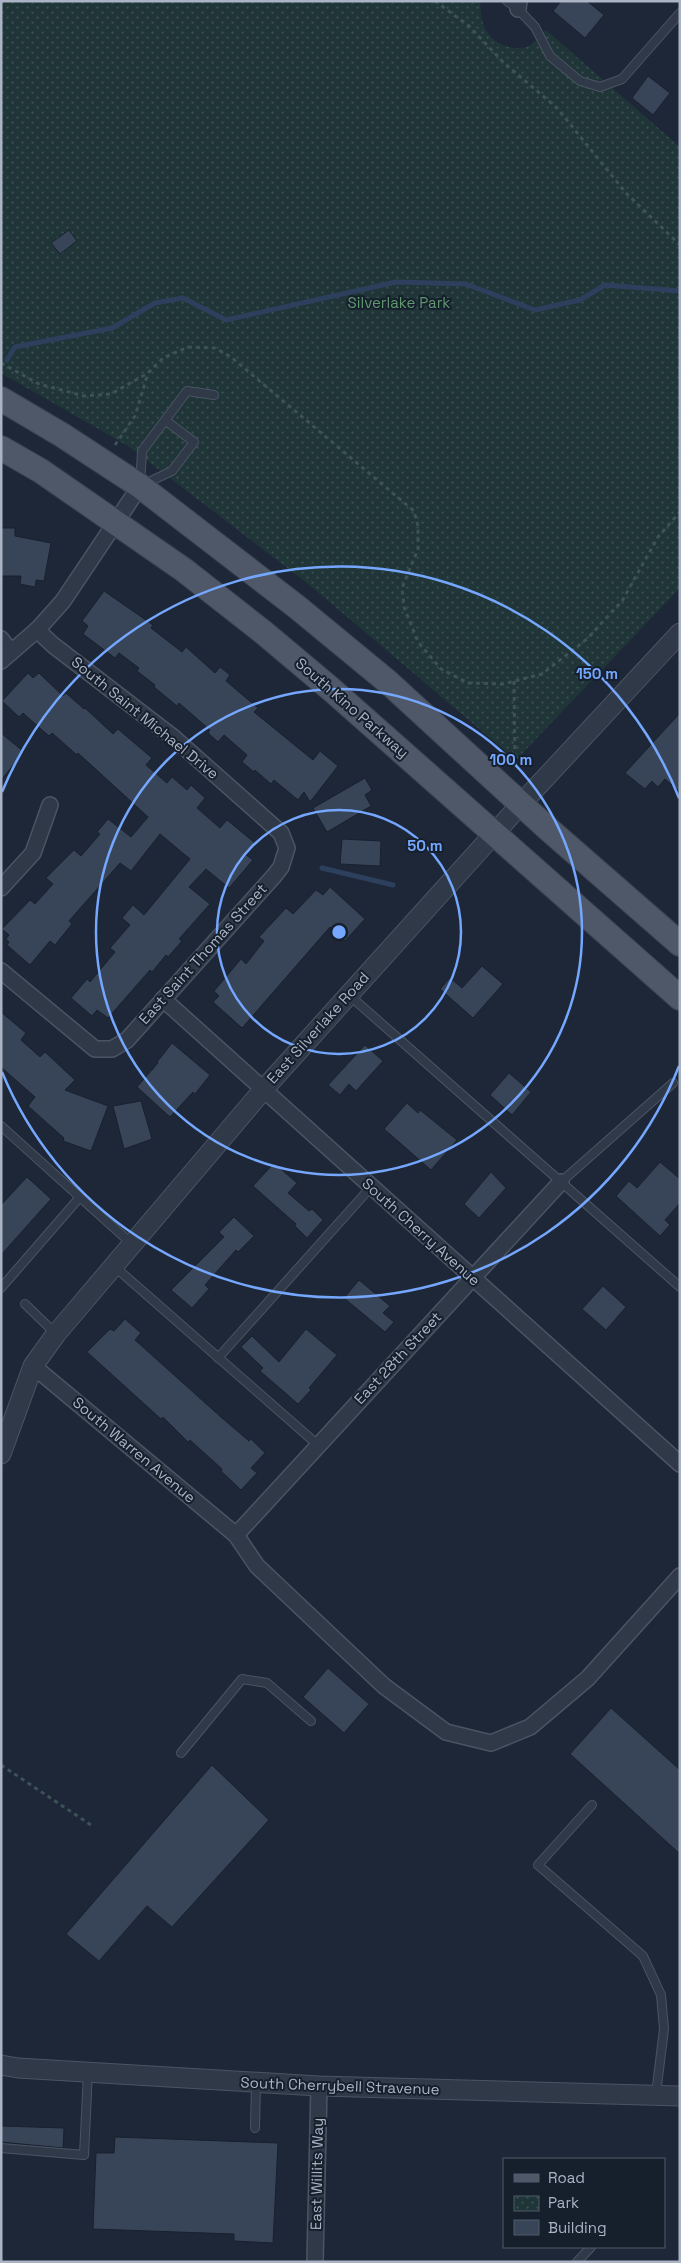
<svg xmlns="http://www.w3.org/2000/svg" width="681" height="2263" viewBox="0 0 681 2263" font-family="'Space Grotesk',sans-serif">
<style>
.park{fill:url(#park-dots)}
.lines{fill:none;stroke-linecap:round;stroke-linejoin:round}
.stream{stroke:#2c405e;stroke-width:5}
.building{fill:#384558;stroke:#18212e}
.service-casing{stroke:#4b5463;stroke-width:10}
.minor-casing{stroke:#4b5463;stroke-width:18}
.tertiary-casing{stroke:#4b5463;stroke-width:21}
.primary-casing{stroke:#3a4351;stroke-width:26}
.path{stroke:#3c5256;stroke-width:3;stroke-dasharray:4 4;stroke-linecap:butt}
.service{stroke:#303948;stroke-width:8}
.minor{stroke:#303948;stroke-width:15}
.tertiary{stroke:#303948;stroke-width:19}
.primary{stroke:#4e5868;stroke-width:24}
.ring{fill:none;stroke:#75a7ff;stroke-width:2.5}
.labels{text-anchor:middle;stroke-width:4;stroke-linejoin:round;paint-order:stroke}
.park-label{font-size:15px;fill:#60976e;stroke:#161f2c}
.street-label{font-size:15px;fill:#aab4c5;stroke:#161f2c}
.centre{fill:#75a7ff;stroke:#161f2c;stroke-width:2.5}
.ring-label{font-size:15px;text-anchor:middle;font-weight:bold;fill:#75a7ff;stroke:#161f2c;stroke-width:4;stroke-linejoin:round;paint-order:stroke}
</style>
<defs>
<pattern id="park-dots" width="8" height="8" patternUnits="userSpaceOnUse" patternTransform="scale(1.25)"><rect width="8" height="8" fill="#1f3538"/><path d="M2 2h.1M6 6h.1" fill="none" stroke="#3d5053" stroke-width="1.8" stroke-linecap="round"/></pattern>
</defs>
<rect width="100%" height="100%" fill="#1d2737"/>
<path class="park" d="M1,1H480C481,12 481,23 487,32C495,45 515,52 529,46C535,43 541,34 546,30L680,147V588L516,760L307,583L128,446L1,373Z"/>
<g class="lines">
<g class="stream">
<polyline points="7,360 15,347 112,328 155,303 183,298 226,320 396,282 466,284 535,310 580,300 605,285 680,291"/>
<polyline points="322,868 393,885"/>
</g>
</g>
<g class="building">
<polygon points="561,1 587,1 604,15 585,38 553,11"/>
<polygon points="648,76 670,93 653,115 632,98"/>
<polygon points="69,230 77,241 60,254 51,243"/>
<polygon points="1,528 15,528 15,536 51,543 44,581 36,580 35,587 20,584 21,576 1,576"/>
<polygon points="104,591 153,625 151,628 182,652 186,647 215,673 220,667 230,675 226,681 258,708 254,712 313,760 320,751 338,766 310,802 304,792 298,800 274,780 271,784 255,770 254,772 242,762 247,755 224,735 218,742 208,733 210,730 179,703 177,706 154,687 155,685 137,671 139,668 119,653 115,658 83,634 88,626 82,621"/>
<polygon points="28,673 33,678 39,673 63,696 66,693 84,709 85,708 113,734 118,729 152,758 146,765 167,783 172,777 187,790 191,785 205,798 197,808 220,828 227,820 255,843 245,854 253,860 229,888 206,869 189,887 210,904 179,939 182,941 168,957 166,955 152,972 150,970 108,1018 97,1010 92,1016 71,998 87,979 90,982 115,952 110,948 130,925 122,918 133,905 144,915 190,859 160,834 131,871 120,863 69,921 72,924 55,945 50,941 30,965 7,945 9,942 6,939 9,935 2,929 30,900 35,904 53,884 46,878 74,850 81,856 100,834 97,832 108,819 131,837 148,817 78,753 77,755 52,733 49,736 23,713 19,717 2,701"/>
<polygon points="680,713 680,792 665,779 658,787 652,781 645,789 625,773"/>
<polygon points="1,733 24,752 1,780"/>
<polygon points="365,778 372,790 365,795 371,806 327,832 313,808"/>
<polygon points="342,839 381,841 380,866 340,864"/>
<polygon points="330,887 365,919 345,941 330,927 242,1028 213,1002 219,996 214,991 241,959 246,964 264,941 259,937 286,908 293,914 316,890 323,895"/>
<polygon points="482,966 503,984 473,1018 440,989 450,978 462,988"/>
<polygon points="1,1012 26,1033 21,1040 40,1057 45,1052 75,1080 65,1090 108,1106 91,1151 63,1141 64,1138 28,1106 35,1097 1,1067"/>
<polygon points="172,1043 210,1075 195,1094 193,1092 170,1117 137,1087 158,1063 157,1062"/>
<polygon points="365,1045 383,1061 356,1091 349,1084 340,1095 328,1085"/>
<polygon points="509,1073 531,1092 512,1115 490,1095"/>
<polygon points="141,1101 152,1139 124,1149 113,1106"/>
<polygon points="407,1103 418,1113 420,1110 457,1140 431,1170 384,1129"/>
<polygon points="660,1162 680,1179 680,1203 665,1220 670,1225 660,1236 616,1196 629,1181 637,1188"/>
<polygon points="274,1163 297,1183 288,1193 309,1211 312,1209 323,1220 307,1238 295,1226 296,1224 253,1186"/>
<polygon points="491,1172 506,1188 479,1218 464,1204"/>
<polygon points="27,1177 51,1199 1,1255 1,1205"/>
<polygon points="234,1217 254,1236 238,1252 236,1250 205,1285 209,1289 192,1308 171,1290 224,1237 219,1232"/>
<polygon points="359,1280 390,1306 383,1313 394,1322 385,1332 344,1298"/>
<polygon points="603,1286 626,1307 606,1330 582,1309"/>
<polygon points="125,1319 141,1333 135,1340 222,1418 249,1441 251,1439 265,1453 251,1468 257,1473 241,1490 221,1471 222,1469 190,1440 188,1442 163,1417 161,1419 87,1352 110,1329 114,1331"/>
<polygon points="306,1329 337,1355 309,1388 311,1390 298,1404 260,1371 263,1368 241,1347 252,1336 279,1362"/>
<polygon points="328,1668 369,1704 344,1733 303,1697"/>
<polygon points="611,1708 680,1770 680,1854 570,1754"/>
<polygon points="212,1765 269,1820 172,1927 147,1906 99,1961 66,1934"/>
<polygon points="1,2126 64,2128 63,2148 1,2142"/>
<polygon points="115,2137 278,2143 273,2243 234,2241 234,2234 93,2229 96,2153 114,2153"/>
</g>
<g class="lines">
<defs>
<g id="service">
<polyline points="507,1 518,9 535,27 550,56 580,81 600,87 622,79 680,13"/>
<polyline points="165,420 194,442 172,471 140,486 142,451 187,391 214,395"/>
<polyline points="349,995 680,1287"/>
<polyline points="1,1126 132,1244"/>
<polyline points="561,1182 673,1083"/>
<polyline points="115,1267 318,1445"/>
<polyline points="1,1288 80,1197"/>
<polyline points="25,1304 56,1334"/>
<polyline points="218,1358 371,1187"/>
<polyline points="181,1753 242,1679 267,1683 311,1721"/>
<polyline points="592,1805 538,1865 643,1956 661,1995 664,2029 656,2094"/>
<polyline points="255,2128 256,2083"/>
<polyline points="1,2148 84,2155 88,2072"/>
<polyline points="577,2262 591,2247"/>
</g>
<g id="minor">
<polyline points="518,9 519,1"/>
<polyline points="1,639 11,652"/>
<polyline points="1,661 38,629 63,601 140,486"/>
<polyline points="1,888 33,853 50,805"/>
<polyline points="1,971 95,1049 112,1049 127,1040 274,876 281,867 287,848 281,833 174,738 53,645 37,630"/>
<polyline points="163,999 680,1464"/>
<polyline points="33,1366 236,1535 257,1566 384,1686 446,1732 491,1743 530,1727 588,1678 680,1576"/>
<polyline points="236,1535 561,1182"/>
<polyline points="315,2262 319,2086"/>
</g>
<g id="tertiary">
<polyline points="1,1454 33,1366 56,1334 263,1090 521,804 680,633"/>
<polyline points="1,2065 18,2068 319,2086 680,2096"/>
</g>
<g id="primary">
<polyline points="1,399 62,435 140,486 297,607 388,682 546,827 680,944"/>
<polyline points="1,448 41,471 184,570 263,632 332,690 680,998"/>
</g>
</defs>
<use href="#service" class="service-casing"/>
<use href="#minor" class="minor-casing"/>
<use href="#tertiary" class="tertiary-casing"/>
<use href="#primary" class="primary-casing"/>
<g class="path">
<polyline points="435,1 469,26 503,62 557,108 626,193 680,245"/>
<polyline points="1,363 39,384 84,396 111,394 148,373 163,358 188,347 215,348 231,357 414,511 418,526 418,549 402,588 404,607 418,642 441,669 468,683 503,684 542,674 587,639 622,601 658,537 680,512"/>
<polyline points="115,445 135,416 148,373"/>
<polyline points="514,681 515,765"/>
<polyline points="1,1765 91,1825"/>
</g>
<use href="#service" class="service"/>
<use href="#minor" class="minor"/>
<use href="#tertiary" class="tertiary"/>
<use href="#primary" class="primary"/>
</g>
<g class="ring">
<circle cx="339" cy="932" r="122"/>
<circle cx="339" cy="932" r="243"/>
<path d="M679 1066A365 365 0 0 1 2 1072M2 792A365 365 0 0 1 679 798"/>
</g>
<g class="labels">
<g class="park-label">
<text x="399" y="308">Silverlake Park</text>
</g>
<g class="street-label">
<text transform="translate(352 708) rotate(41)" y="5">South Kino Parkway</text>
<text transform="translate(145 718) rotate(39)" y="5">South Saint Michael Drive</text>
<text transform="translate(203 954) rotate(-48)" y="5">East Saint Thomas Street</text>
<text transform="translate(318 1028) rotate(-48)" y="5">East Silverlake Road</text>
<text transform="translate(421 1232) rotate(42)" y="5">South Cherry Avenue</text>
<text transform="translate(398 1358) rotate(-47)" y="5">East 28th Street</text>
<text transform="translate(134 1450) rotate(40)" y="5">South Warren Avenue</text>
<text transform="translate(340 2086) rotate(2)" y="5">South Cherrybell Stravenue</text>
<text transform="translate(317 2174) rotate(-89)" y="5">East Willits Way</text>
</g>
</g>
<circle cx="339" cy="932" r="8" class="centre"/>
<g class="ring-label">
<text x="597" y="679">150 m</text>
<text x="511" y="765">100 m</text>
<text x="425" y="851">50 m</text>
</g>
<rect width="681" height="2263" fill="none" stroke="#aab4c5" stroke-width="5"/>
<rect x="503" y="2158" width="162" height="90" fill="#161f2c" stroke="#515b69"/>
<rect x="514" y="2174" width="25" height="8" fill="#4e5868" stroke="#515b69"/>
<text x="548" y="2183" font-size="15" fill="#aab4c5">Road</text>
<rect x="514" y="2196" width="25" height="15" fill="url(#park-dots)" stroke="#515b69"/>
<text x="548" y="2208" font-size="15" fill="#aab4c5">Park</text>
<rect x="514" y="2220" width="25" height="15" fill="#384558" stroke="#515b69"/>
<text x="548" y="2233" font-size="15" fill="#aab4c5">Building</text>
</svg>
